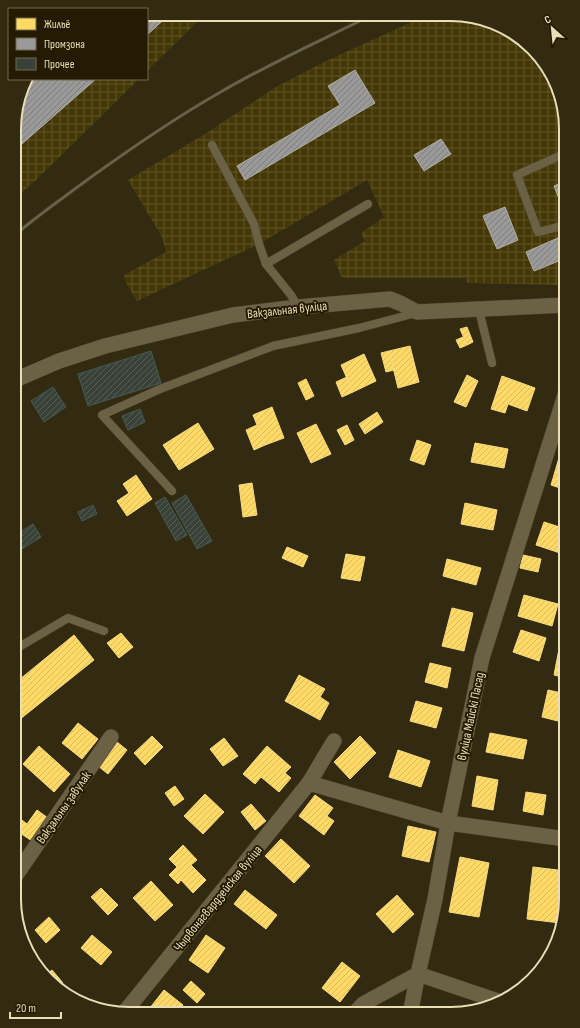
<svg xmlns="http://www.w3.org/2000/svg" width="580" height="1028" viewBox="0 0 580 1028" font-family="'Sofia Sans Condensed',sans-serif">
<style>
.industrial{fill:url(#industrial-grid)}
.homes{fill:url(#homes-hatch);stroke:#f9da7e}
.industry{fill:url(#industry-hatch);stroke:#b1aea2}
.building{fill:url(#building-hatch);stroke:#465a53}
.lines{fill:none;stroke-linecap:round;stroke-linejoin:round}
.lane-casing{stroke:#4c4531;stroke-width:9}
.street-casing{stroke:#4c4531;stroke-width:16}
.lane{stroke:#6b6245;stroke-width:8}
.street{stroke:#6b6245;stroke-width:15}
.rail{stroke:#686149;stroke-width:3}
.labels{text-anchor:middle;stroke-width:4;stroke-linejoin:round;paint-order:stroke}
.street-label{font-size:13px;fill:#eadeb7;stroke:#231b03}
.rim{fill:none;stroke:#eadeb7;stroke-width:2}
</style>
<defs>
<pattern id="industrial-grid" width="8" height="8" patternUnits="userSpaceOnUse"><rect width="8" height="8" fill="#453807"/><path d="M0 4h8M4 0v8" fill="none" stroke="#605429"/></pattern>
<pattern id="homes-hatch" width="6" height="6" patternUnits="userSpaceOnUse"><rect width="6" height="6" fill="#ffd966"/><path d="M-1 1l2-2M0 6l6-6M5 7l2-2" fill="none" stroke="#dabb5d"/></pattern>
<pattern id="industry-hatch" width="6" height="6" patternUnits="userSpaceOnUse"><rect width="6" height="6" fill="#999"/><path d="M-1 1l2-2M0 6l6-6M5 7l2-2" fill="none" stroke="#807f7c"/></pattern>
<pattern id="building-hatch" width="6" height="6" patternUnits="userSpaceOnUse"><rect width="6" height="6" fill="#394239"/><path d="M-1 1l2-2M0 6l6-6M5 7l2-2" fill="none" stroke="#565d53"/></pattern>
</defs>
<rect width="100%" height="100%" fill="#322b12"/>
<g class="industrial">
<polygon points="147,14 205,14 147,71"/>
<polygon points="425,16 474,16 527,42 560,92 566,129 566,285 467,283 465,278 342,278 334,260 365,241 361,233 384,217 367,180 259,244 137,301 126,283 124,275 166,252 162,237 128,180 205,134 276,87 326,61"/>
<polygon points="26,79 139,79 34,182 15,198 15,114"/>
</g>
<g class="homes">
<polygon points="467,327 473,342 467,345 460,329"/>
<polygon points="463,337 467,345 460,348 456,340"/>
<polygon points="410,346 419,382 398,388 389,351"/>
<polygon points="389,351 394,370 386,372 381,353"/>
<polygon points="364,354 376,381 353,392 341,365"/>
<polygon points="467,375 478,381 466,407 454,402"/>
<polygon points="502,376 535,388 527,411 508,404 505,413 491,409"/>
<polygon points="347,377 353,392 342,397 336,382"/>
<polygon points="306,379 314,396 306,400 298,383"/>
<polygon points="272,407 284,438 265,445 253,415"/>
<polygon points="377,412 383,422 365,434 359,424"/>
<polygon points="198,423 214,449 179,470 163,445"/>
<polygon points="316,424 331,454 311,463 297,433"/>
<polygon points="257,425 265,445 254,450 246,430"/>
<polygon points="347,425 354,440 345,445 337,430"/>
<polygon points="417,440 431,445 424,465 410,460"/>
<polygon points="475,443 508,449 504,468 471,462"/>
<polygon points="561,451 566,453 566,490 551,485"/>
<polygon points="136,475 152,499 127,516 117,501 129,493 123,484"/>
<polygon points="252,483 257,515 243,517 239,485"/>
<polygon points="465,503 497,510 493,530 461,524"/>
<polygon points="544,522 566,529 566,555 536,545"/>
<polygon points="287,547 308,556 303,567 282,558"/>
<polygon points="346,554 365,557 360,581 341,578"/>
<polygon points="523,555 541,559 538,572 520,568"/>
<polygon points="447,559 481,568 476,585 443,576"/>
<polygon points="524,595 558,604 552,626 518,616"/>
<polygon points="452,608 473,613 464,651 442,646"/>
<polygon points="521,630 546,638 539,661 513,652"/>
<polygon points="121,633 133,647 119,658 107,643"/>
<polygon points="74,635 94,660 14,724 14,684"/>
<polygon points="559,649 566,651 566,678 554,675"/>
<polygon points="430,663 451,668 447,688 425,682"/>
<polygon points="299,675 325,689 320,697 329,703 320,720 285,701"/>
<polygon points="548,690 566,694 566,723 542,717"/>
<polygon points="416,701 442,708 436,728 410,721"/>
<polygon points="78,723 98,739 82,759 62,743"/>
<polygon points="490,733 527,740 523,759 486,752"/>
<polygon points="152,736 163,747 145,765 134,753"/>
<polygon points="360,736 376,753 350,779 334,762"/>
<polygon points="224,738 238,756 223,766 210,749"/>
<polygon points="117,742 127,750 108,774 98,766"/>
<polygon points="39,746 70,774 54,792 23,764"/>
<polygon points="267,746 291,767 285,773 291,778 279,792 261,777 255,784 243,774"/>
<polygon points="398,750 430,761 421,787 389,777"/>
<polygon points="477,776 498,780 493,810 472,806"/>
<polygon points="175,786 184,799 174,806 165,793"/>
<polygon points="526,792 546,795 543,815 523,811"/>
<polygon points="205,794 224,812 203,834 184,816"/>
<polygon points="315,795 333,808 327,816 334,821 324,835 299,816"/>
<polygon points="251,804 266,821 255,830 241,812"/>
<polygon points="37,810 48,818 32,841 14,829 14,822 18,817 27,824"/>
<polygon points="408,826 436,832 429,862 402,856"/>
<polygon points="14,837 19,841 14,846"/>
<polygon points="281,839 310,866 294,883 265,856"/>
<polygon points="183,845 197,860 191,865 206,880 193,893 181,880 178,884 169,875 177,867 169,859"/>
<polygon points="460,857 489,863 479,917 449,912"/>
<polygon points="533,867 566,871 566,891 563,916 560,923 527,919"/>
<polygon points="151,881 173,905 155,921 133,898"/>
<polygon points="101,888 118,905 108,915 91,897"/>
<polygon points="245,890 277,915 266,929 234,904"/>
<polygon points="397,895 414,914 393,933 376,914"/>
<polygon points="49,917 60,930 46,943 35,930"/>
<polygon points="92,935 112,952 101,965 81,948"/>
<polygon points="206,935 225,948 208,973 189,960"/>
<polygon points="342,962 360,976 340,1002 322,988"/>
<polygon points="52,970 63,983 58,988 53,986 46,975"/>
<polygon points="191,981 205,994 197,1003 183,990"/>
<polygon points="164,990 183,1005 177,1013 154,1013 149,1009"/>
</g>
<g class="industry">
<polygon points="147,14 170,14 147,35"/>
<polygon points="355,70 375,103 245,180 237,166 340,105 328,86"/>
<polygon points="34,79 96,79 15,150 15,114 23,89"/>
<polygon points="441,139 451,154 424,171 414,155"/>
<polygon points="566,181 566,217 554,186"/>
<polygon points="505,207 518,240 497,249 483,216"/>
<polygon points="560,237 566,252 566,258 534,271 526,252"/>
</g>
<g class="building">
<polygon points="151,351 161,383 88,406 78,374"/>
<polygon points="53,387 66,407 44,422 31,401"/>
<polygon points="140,409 145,422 128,430 122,416"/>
<polygon points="15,463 19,469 15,473"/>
<polygon points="186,495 212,541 197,549 172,503"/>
<polygon points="165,497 187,535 176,541 155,503"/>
<polygon points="93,505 97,514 82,521 78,512"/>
<polygon points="33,524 41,537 14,554 14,536"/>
</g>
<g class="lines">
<defs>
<g id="lane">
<polyline points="212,145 254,224 259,244 266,264 291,295 298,307"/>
<polyline points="566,225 538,232 517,175 566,153"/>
<polyline points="266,264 368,204"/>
<polyline points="479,310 492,363"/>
<polyline points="172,491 102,415 160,389 273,346 359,328 416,313"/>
<polyline points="14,650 68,618 104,631"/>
</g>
<g id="street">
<polyline points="15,380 59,361 105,346 233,315 298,307 390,299 402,304 417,312 566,305"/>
<polyline points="309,783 448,823 566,839"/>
<polyline points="14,878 111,737"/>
<polyline points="124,1013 309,783 334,741"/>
<polyline points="354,1014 363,1004 418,974 435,899 448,823 482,658 566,392"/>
<polyline points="410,1014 418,974 498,1001"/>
</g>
</defs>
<use href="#lane" class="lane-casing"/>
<use href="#street" class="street-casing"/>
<use href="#lane" class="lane"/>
<use href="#street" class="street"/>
<path class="rail" d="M15,235C38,215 63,198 87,180C130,149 173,119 219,93C268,64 320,41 370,16"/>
</g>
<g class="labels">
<g class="street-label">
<text transform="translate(287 309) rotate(-6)" y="5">Вакзальная вуліца</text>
<text transform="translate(470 716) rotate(-78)" y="5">вуліца Майскі Пасад</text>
<text transform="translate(63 807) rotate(-55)" y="5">Вакзальны завулак</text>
<text transform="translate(217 898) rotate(-51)" y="5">Чырвонагвардзейская вуліца</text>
</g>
</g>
<path d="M0 0H580V1028H0ZM129 21H451A108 108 0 0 1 559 129V899A108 108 0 0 1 451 1007H129A108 108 0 0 1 21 899V129A108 108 0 0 1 129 21Z" fill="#332b11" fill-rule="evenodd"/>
<path class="rim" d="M129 21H451A108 108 0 0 1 559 129V899A108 108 0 0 1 451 1007H129A108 108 0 0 1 21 899V129A108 108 0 0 1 129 21Z"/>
<rect x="8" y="8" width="140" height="72" fill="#231b03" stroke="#73694b"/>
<rect x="16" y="18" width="20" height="12" fill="#ffd966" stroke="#73694b"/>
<text x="44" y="28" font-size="12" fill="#eadeb7">Жильё</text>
<rect x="16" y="38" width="20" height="12" fill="#999999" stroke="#73694b"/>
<text x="44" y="48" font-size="12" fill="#eadeb7">Промзона</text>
<rect x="16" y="58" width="20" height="12" fill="#394239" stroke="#73694b"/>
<text x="44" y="68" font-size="12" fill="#eadeb7">Прочее</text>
<g transform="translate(552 28) rotate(333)" stroke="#231b03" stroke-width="3" paint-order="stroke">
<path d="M0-3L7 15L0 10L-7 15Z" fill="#eadeb7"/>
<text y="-6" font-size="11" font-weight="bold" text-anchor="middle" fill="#eadeb7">С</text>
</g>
<path d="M10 1012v6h51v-6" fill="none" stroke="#eadeb7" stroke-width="2"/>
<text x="16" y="1012" font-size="12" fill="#eadeb7" stroke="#231b03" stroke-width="3" paint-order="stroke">20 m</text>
</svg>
